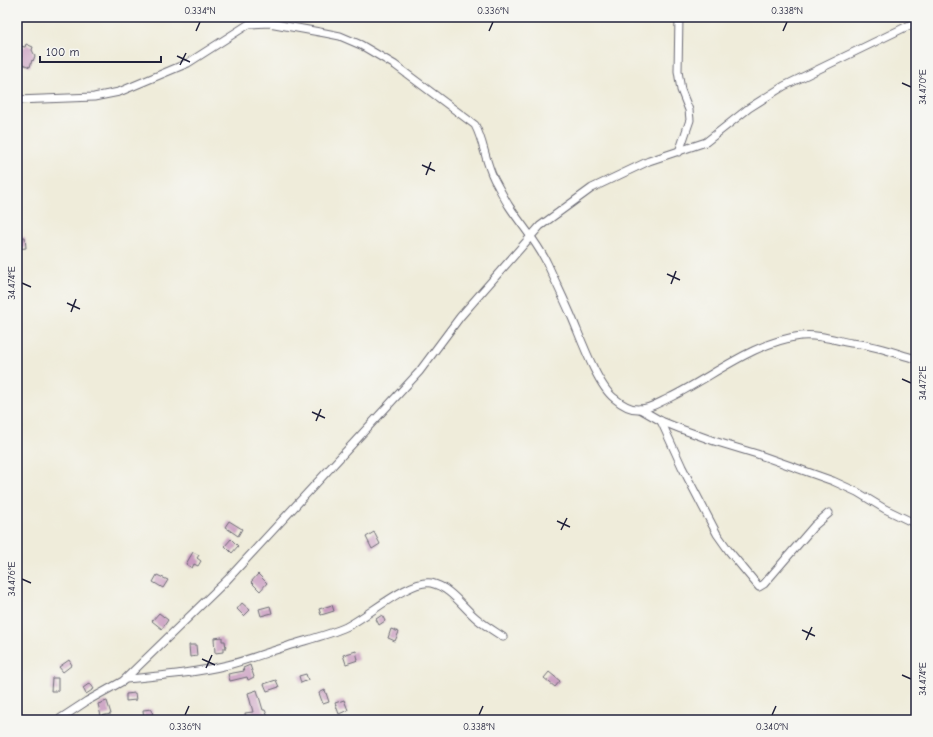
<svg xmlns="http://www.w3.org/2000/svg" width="933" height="737" viewBox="0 0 933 737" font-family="'Comic Neue',sans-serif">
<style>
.building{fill:#c99bc0}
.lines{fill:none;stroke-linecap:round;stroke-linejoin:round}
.street-casing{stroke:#6a6973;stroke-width:9}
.street{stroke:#fff;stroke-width:7}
.ticks{fill:none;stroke:#22223b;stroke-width:1.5}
.neatline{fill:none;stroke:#22223b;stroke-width:1.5}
.ticks-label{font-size:10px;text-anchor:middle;fill:#22223b}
</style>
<rect width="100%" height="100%" fill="#f6f6f2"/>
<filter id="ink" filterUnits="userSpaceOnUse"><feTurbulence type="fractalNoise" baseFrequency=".025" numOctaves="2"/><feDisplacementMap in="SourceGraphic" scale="8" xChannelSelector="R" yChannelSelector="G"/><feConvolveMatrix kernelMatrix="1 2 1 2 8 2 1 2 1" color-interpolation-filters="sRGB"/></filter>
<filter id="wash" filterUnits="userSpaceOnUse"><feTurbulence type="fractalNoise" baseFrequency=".012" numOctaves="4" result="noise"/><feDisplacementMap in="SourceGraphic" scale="16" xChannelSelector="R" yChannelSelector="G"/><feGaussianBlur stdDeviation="0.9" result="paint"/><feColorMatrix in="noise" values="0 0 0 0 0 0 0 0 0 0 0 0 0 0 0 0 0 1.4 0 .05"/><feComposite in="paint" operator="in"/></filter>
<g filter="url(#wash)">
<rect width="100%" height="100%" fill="#efecda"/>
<g id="blocks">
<g class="building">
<polygon points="26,44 33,47 32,50 35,56 33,61 32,60 30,67 20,63 22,56 17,55 20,46 25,47"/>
<polygon points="25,237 26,248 17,249 17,238"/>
<polygon points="229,521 242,529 238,536 225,527"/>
<polygon points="374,532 380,544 372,549 366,537"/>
<polygon points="231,539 238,546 232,553 225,546"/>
<polygon points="193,552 199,555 197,558 201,561 198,566 194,564 192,568 186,564"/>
<polygon points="258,574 267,583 260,591 251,582"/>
<polygon points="157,575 168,580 163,588 153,582"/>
<polygon points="242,603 250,610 244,616 237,609"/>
<polygon points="332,605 334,611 321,615 319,609"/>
<polygon points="270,606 272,613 261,616 259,609"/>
<polygon points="159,613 168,620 162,629 152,621"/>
<polygon points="382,615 385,621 379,625 376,619"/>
<polygon points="391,629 399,632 395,641 388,638"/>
<polygon points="222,637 222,641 225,641 226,648 223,648 223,652 215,653 214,638"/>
<polygon points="189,645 196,645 197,656 190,657"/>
<polygon points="356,651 358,660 346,664 343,655"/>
<polygon points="69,660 72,665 63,672 59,667"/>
<polygon points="250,665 254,677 248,680 247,677 230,681 228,674 244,671 243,668"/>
<polygon points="549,672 560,681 555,687 544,678"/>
<polygon points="306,674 308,680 301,683 299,676"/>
<polygon points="52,678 58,678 58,691 51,691"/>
<polygon points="276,680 279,687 267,691 264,684"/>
<polygon points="90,683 94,689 86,694 83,688"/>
<polygon points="257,690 263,710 265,710 268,717 246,720 245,713 253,712 248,693"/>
<polygon points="325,690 329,702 323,704 319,693"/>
<polygon points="135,693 136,700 126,701 126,694"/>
<polygon points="344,700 348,710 339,714 335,703"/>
<polygon points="107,701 111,714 101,716 98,704"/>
<polygon points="152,709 153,719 144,720 143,710"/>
</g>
</g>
</g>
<g filter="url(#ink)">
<use href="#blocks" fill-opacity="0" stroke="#6a6973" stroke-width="1"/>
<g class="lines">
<defs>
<g id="street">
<path d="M17,100L94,97L119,92L188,63L249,24L269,23L325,33L340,36L361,45L395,65L475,125C484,142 485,161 494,179C499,188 504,198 509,206C522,226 538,243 548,265C556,283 565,301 573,320C581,339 598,386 614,398C621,404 631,410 640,409C650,409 660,402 669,398C712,377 753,342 801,336C818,334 835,340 851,343C858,344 864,344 870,346C886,349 901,355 916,359"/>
<polyline points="679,152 690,120 689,110 681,90 678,71 679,17"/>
<polyline points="640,409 661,421 681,429 714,441 757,454 833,481 857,492 885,509 916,524"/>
<polyline points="661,421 682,467 717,534 729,551 759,587 764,584 814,526 829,513"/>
<path d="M126,679C160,676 194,673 228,665C248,660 268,652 288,646C307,640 328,635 346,627C367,617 410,579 431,583C450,587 462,606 476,618C484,625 494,631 503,637"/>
<polyline points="58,720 87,701 123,681 227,580 419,372 460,317 540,226 592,188 649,161 706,142 749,108 784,86 916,22"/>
</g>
</defs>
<use href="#street" class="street-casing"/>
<use href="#street" class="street"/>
</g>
</g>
<path class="ticks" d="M196,31L200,22M489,31L493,22M783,31L787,22M177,56L190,62M180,65L186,53M902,83L911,87M422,165L435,171M426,175L431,162M667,274L680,280M22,283L31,287M671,284L676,271M67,303L80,309M71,312L76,299M902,379L911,383M312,412L325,418M316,421L321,409M557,521L570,527M561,530L567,518M22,579L31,583M802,630L815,636M806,640L812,627M202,659L215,665M206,668L212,655M902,675L911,679M185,715L189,706M479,715L483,706M772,715L776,706"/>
<rect width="933" height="737" fill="none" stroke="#f6f6f2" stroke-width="44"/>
<path d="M40 56v6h121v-6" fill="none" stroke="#22223b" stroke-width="2"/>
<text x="46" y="56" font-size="12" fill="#22223b" stroke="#f6f6f2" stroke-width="3" paint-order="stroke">100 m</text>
<rect x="22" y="22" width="889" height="693" class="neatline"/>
<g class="ticks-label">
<text x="200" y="14">0.334°N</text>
<text x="493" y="14">0.336°N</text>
<text x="787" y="14">0.338°N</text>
<text transform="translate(922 87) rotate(-90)" y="4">34.470°E</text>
<text transform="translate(11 283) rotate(-90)" y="4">34.474°E</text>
<text transform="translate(922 383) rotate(-90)" y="4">34.472°E</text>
<text transform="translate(11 579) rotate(-90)" y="4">34.476°E</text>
<text transform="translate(922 679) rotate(-90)" y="4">34.474°E</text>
<text x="185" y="730">0.336°N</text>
<text x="479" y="730">0.338°N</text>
<text x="772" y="730">0.340°N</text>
</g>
</svg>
